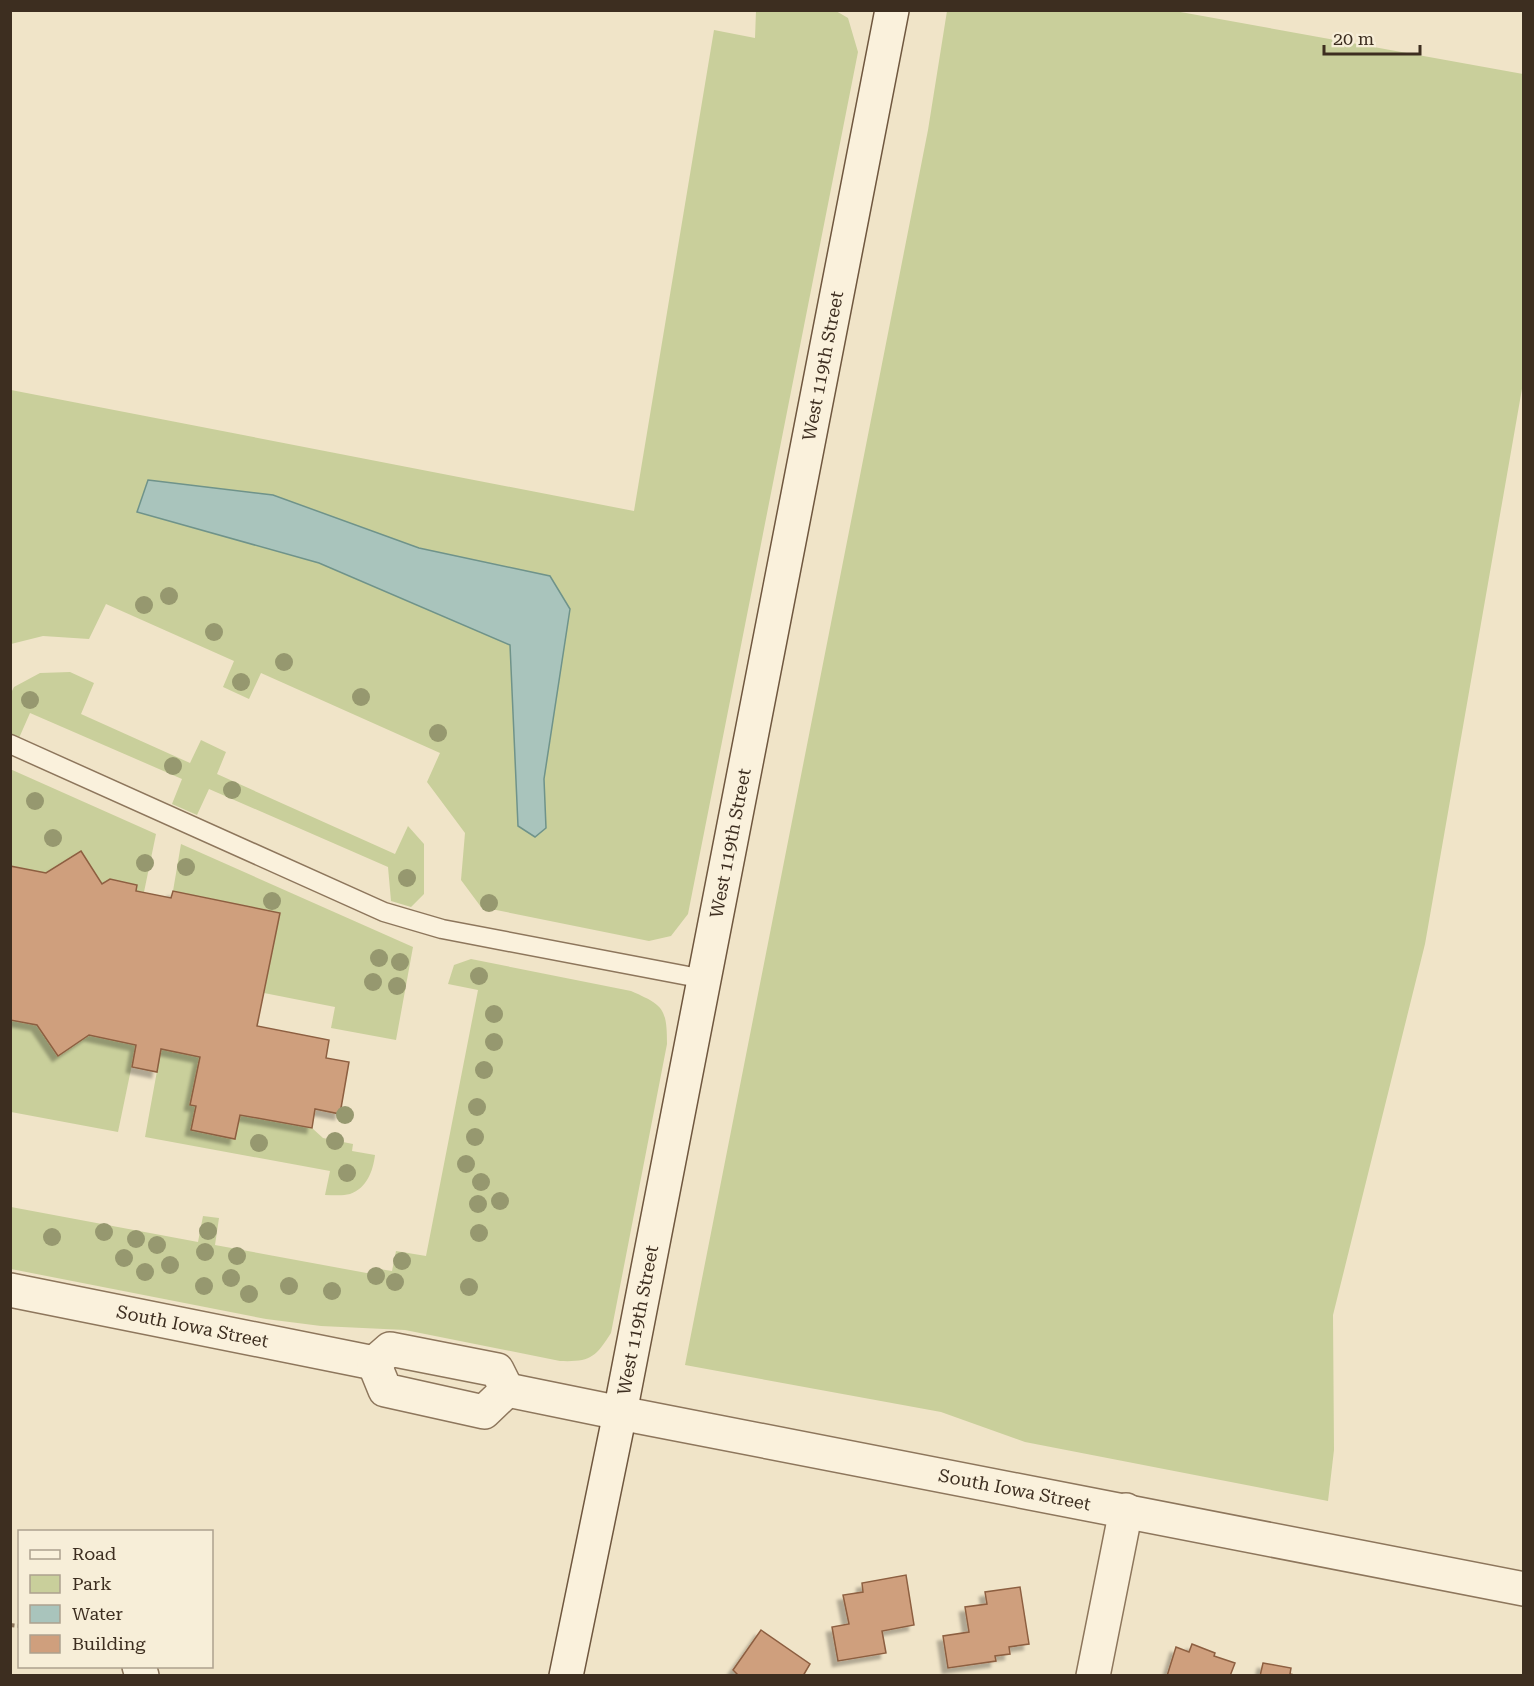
<svg xmlns="http://www.w3.org/2000/svg" width="1534" height="1686" viewBox="0 0 1534 1686" font-family="'Roboto Serif',serif">
<style>
.green{fill:#c9cf9b}
.water{fill:#a9c4bc;stroke:#6f938a;stroke-width:1.5}
.building{fill:#cf9f7d;stroke:#8d5f41;stroke-width:1.5;filter:url(#shadow)}
.lines{fill:none;stroke-linecap:round;stroke-linejoin:round}
.service-casing{stroke:#8d765c;stroke-width:21}
.minor-casing{stroke:#8d765c;stroke-width:36}
.tertiary-casing{stroke:#8d765c;stroke-width:36}
.secondary-casing{stroke:#6f573f;stroke-width:36}
.path{stroke:#8d765c;stroke-width:4;stroke-dasharray:4.5 3;stroke-linecap:butt}
.service{stroke:#faf1dc;stroke-width:18}
.minor{stroke:#faf1dc;stroke-width:33}
.tertiary{stroke:#faf1dc;stroke-width:33}
.secondary{stroke:#faf1dc;stroke-width:33}
.tree{fill:#96986f}
.labels{text-anchor:middle;stroke-width:4.5;stroke-linejoin:round;paint-order:stroke}
.street-label{font-size:18px;fill:#3d2e20;stroke:#f7eed8}
</style>
<defs>
<filter id="shadow"><feDropShadow dx="-5.5" dy="5.5" stdDeviation="1.5" flood-color="#0004"/></filter>
</defs>
<rect width="100%" height="100%" fill="#f0e4c8"/>
<g class="green">
<polygon points="756,11 836,11 848,18 858,52 688,914 671,936 649,941 481,907 461,880 465,833 427,782 440,753 261,673 249,699 223,687 234,661 106,604 89,639 43,636 11,644 11,390 634,511 714,30 755,38"/>
<polygon points="947,11 1175,11 1523,74 1523,383 1425,944 1333,1315 1334,1450 1328,1501 1025,1442 941,1412 685,1365 928,130"/>
<polygon points="70,672 94,683 81,714 190,763 201,740 226,752 217,774 395,854 408,826 424,844 424,894 411,907 391,901 388,867 209,789 197,815 172,804 182,779 30,713 19,738 11,734 11,693 14,687 40,673"/>
<polygon points="10,769 156,834 144,892 136,891 137,885 110,879 102,884 11,866"/>
<polygon points="181,844 413,947 396,1040 331,1028 335,1007 264,993 280,913 173,891"/>
<path d="M471,959L631,991C663,1005 667,1008 667,1044L611,1333C595,1358 590,1362 560,1361L405,1330L321,1326L266,1319L11,1269V1207L198,1242L203,1216L219,1218L215,1245L372,1274L373,1268L392,1271L396,1251L426,1256L478,990L448,984L454,965Z"/>
<polygon points="10,1020 37,1025 58,1056 89,1035 136,1045 118,1132 11,1112"/>
<path d="M161,1049L200,1057L190,1105L196,1106L192,1130L235,1139L240,1115L312,1128L323,1138L353,1144L352,1151L375,1155C373,1171 367,1188 350,1194C343,1196 333,1195 325,1195L330,1171L145,1137Z"/>
</g>
<polygon class="water" points="148,480 273,495 419,548 550,576 570,609 544,779 546,828 535,837 518,826 510,645 319,563 137,512"/>
<g class="building">
<polygon points="81,851 102,884 110,879 137,885 136,891 171,898 173,891 280,913 257,1026 329,1040 326,1058 349,1062 340,1114 315,1109 312,1128 240,1115 235,1139 191,1130 196,1106 190,1105 200,1057 161,1049 157,1072 132,1067 136,1045 89,1035 58,1056 37,1025 10,1020 10,866 46,873"/>
<polygon points="906,1575 914,1625 882,1631 886,1653 838,1661 832,1627 849,1624 843,1595 863,1592 862,1583"/>
<polygon points="1020,1587 1029,1644 1009,1647 1010,1654 995,1656 996,1661 948,1668 943,1636 969,1632 965,1607 987,1604 985,1592"/>
<polygon points="761,1630 810,1664 803,1676 739,1676 733,1670"/>
<polygon points="1192,1644 1215,1653 1214,1656 1235,1663 1230,1676 1167,1676 1176,1647 1189,1652"/>
<polygon points="1263,1663 1291,1668 1290,1674 1299,1676 1260,1676"/>
</g>
<g class="lines">
<defs>
<polyline id="service" points="10,744 384,912 442,929 704,979"/>
<g id="minor">
<path id="s1" d="M10,1290L374,1363"/>
<polyline points="374,1363 385,1390 484,1412 507,1390"/>
<polyline points="374,1363 390,1349 497,1370 507,1390"/>
<polyline points="507,1390 620,1413"/>
<polyline points="139,1666 142,1676"/>
<polyline points="1093,1676 1126,1510"/>
</g>
<g id="tertiary">
<path id="s2" d="M620,1413L1524,1589"/>
</g>
<g id="secondary">
<path id="s3" d="M566,1676L620,1413L892,10"/>
</g>
</defs>
<use href="#service" class="service-casing"/>
<use href="#minor" class="minor-casing"/>
<use href="#tertiary" class="tertiary-casing"/>
<use href="#secondary" class="secondary-casing"/>
<polyline class="path" points="10,1625 20,1626"/>
<use href="#service" class="service"/>
<use href="#minor" class="minor"/>
<use href="#tertiary" class="tertiary"/>
<use href="#secondary" class="secondary"/>
</g>
<g class="tree">
<circle cx="169" cy="596" r="9"/>
<circle cx="144" cy="605" r="9"/>
<circle cx="214" cy="632" r="9"/>
<circle cx="284" cy="662" r="9"/>
<circle cx="241" cy="682" r="9"/>
<circle cx="361" cy="697" r="9"/>
<circle cx="30" cy="700" r="9"/>
<circle cx="438" cy="733" r="9"/>
<circle cx="173" cy="766" r="9"/>
<circle cx="232" cy="790" r="9"/>
<circle cx="35" cy="801" r="9"/>
<circle cx="53" cy="838" r="9"/>
<circle cx="145" cy="863" r="9"/>
<circle cx="186" cy="867" r="9"/>
<circle cx="407" cy="878" r="9"/>
<circle cx="272" cy="901" r="9"/>
<circle cx="489" cy="903" r="9"/>
<circle cx="379" cy="958" r="9"/>
<circle cx="400" cy="962" r="9"/>
<circle cx="479" cy="976" r="9"/>
<circle cx="373" cy="982" r="9"/>
<circle cx="397" cy="986" r="9"/>
<circle cx="494" cy="1014" r="9"/>
<circle cx="494" cy="1042" r="9"/>
<circle cx="484" cy="1070" r="9"/>
<circle cx="477" cy="1107" r="9"/>
<circle cx="345" cy="1115" r="9"/>
<circle cx="475" cy="1137" r="9"/>
<circle cx="335" cy="1141" r="9"/>
<circle cx="259" cy="1143" r="9"/>
<circle cx="466" cy="1164" r="9"/>
<circle cx="347" cy="1173" r="9"/>
<circle cx="481" cy="1182" r="9"/>
<circle cx="500" cy="1201" r="9"/>
<circle cx="478" cy="1204" r="9"/>
<circle cx="208" cy="1231" r="9"/>
<circle cx="104" cy="1232" r="9"/>
<circle cx="479" cy="1233" r="9"/>
<circle cx="52" cy="1237" r="9"/>
<circle cx="136" cy="1239" r="9"/>
<circle cx="157" cy="1245" r="9"/>
<circle cx="205" cy="1252" r="9"/>
<circle cx="237" cy="1256" r="9"/>
<circle cx="124" cy="1258" r="9"/>
<circle cx="402" cy="1261" r="9"/>
<circle cx="170" cy="1265" r="9"/>
<circle cx="145" cy="1272" r="9"/>
<circle cx="376" cy="1276" r="9"/>
<circle cx="231" cy="1278" r="9"/>
<circle cx="395" cy="1282" r="9"/>
<circle cx="204" cy="1286" r="9"/>
<circle cx="289" cy="1286" r="9"/>
<circle cx="469" cy="1287" r="9"/>
<circle cx="332" cy="1291" r="9"/>
<circle cx="249" cy="1294" r="9"/>
</g>
<g class="labels">
<g class="street-label">
<text dy="6" stroke="none"><textPath href="#s3" startOffset="1335">West 119th Street</textPath></text>
<text dy="6" stroke="none"><textPath href="#s3" startOffset="849">West 119th Street</textPath></text>
<text dy="6" stroke="none"><textPath href="#s3" startOffset="363">West 119th Street</textPath></text>
<text dy="6" stroke="none"><textPath href="#s1" startOffset="186">South Iowa Street</textPath></text>
<text dy="6" stroke="none"><textPath href="#s2" startOffset="402">South Iowa Street</textPath></text>
</g>
</g>
<rect width="1534" height="1686" fill="none" stroke="#3d2e20" stroke-width="24"/>
<rect x="18" y="1530" width="195" height="138" fill="#f7eed8" stroke="#ada18e" stroke-width="1.5"/>
<rect x="30" y="1550" width="30" height="9" fill="#faf1dc" stroke="#ada18e" stroke-width="1.5"/>
<text x="72" y="1560" font-size="18" fill="#3d2e20">Road</text>
<rect x="30" y="1575" width="30" height="18" fill="#c9cf9b" stroke="#ada18e" stroke-width="1.5"/>
<text x="72" y="1590" font-size="18" fill="#3d2e20">Park</text>
<rect x="30" y="1605" width="30" height="18" fill="#a9c4bc" stroke="#ada18e" stroke-width="1.5"/>
<text x="72" y="1620" font-size="18" fill="#3d2e20">Water</text>
<rect x="30" y="1635" width="30" height="18" fill="#cf9f7d" stroke="#ada18e" stroke-width="1.5"/>
<text x="72" y="1650" font-size="18" fill="#3d2e20">Building</text>
<path d="M1324 45v9h96v-9" fill="none" stroke="#3d2e20" stroke-width="3"/>
<text x="1333" y="45" font-size="18" fill="#3d2e20" stroke="#f7eed8" stroke-width="4.5" paint-order="stroke">20 m</text>
</svg>
